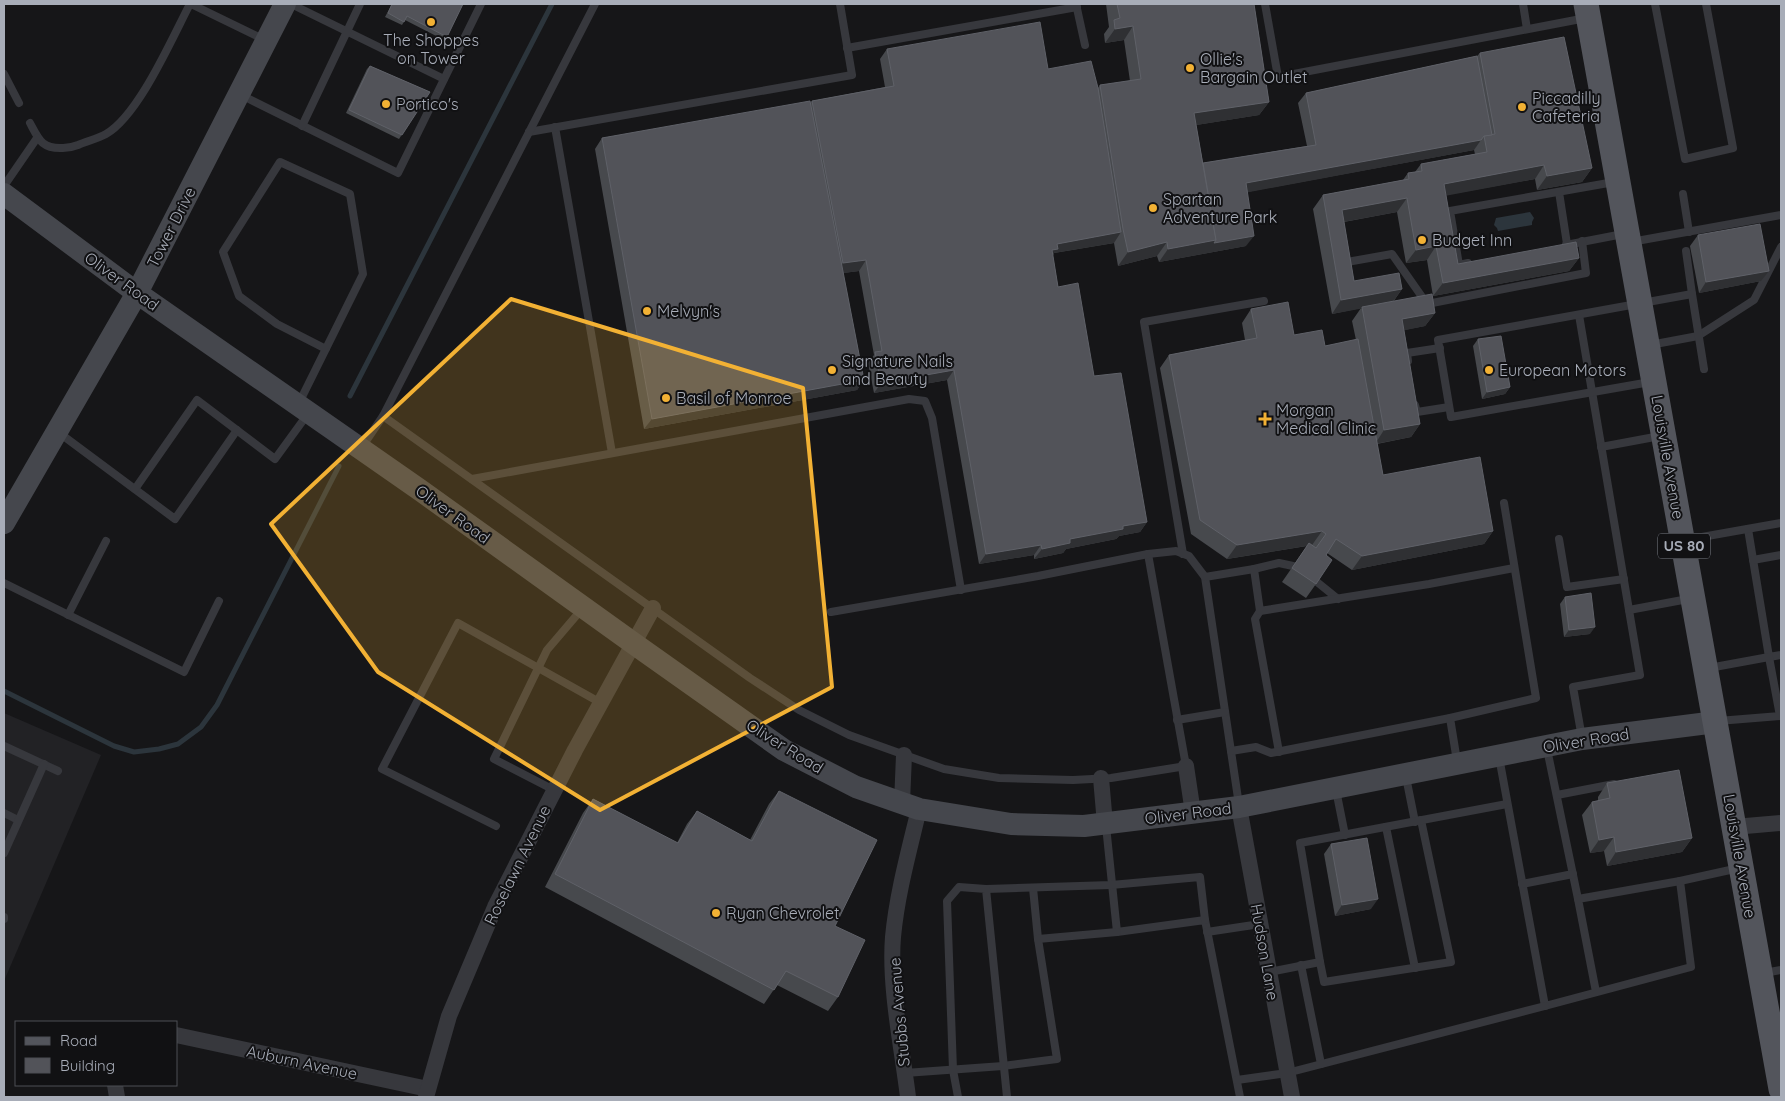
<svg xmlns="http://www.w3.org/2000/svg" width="1785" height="1101" viewBox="0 0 1785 1101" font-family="Quicksand,sans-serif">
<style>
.built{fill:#222225}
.water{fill:#2c353c}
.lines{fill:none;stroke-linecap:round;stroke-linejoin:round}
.stream{stroke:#2c353c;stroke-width:5}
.lane{stroke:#37383d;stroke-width:8}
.street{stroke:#37383d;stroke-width:16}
.secondary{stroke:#45474d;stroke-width:22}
.primary{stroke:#53555c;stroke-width:25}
.wall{fill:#47494d}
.shaded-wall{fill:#2f3033}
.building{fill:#525359;stroke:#5f6168}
.marked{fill:#f2b134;fill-opacity:0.2;stroke:#f2b134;stroke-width:4;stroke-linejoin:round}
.poi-dot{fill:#f2b134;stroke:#111113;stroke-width:2}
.labels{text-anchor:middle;stroke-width:4;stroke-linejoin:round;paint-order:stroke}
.shield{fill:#111113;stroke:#7b7e86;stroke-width:1}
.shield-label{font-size:15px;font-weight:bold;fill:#a8adb8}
.poi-label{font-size:16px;fill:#a8adb8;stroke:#111113;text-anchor:start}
.street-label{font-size:16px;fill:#a8adb8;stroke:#111113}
</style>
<rect width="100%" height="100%" fill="#161618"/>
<polygon class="built" points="4,713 101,755 4,981"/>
<polygon class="water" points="1530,212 1534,218 1532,222 1532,225 1498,231 1497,228 1494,225 1496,218"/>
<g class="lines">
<g class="stream">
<polyline points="350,396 552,4"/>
<polyline points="4,691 114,746 134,752 159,749 178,744 201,727 217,705 339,466"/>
</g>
<g class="lane">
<polyline points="191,4 265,40"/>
<polyline points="291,4 444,79"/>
<polyline points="1076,4 1085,45"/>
<polyline points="1265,4 1278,77 1586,18"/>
<polyline points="1523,4 1527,29"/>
<polyline points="1655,4 1685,159 1733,148 1706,4"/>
<polyline points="847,48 1077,7"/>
<polyline points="4,74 19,103"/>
<polyline points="241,95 398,173 481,4"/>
<path d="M30,123C39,140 42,149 63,148C68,148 73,147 78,145C87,141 97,139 106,134C139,115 172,38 190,4"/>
<polyline points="302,126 360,4"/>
<polyline points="555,127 612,453"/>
<polyline points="529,132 852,75 840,4"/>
<polyline points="4,186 37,138"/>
<polyline points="1559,192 1567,244"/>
<polyline points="1683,194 1689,232"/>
<polyline points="1631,242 1781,215"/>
<polyline points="1566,245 1623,234"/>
<polyline points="1686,251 1692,294"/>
<polyline points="1347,262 1392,254 1427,304 1586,273 1582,241"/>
<polyline points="1468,263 1459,265 1450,211 1614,182"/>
<polyline points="1579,315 1640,675 1573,687 1582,738"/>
<polyline points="1650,345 1698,336 1754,300 1781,247"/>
<polyline points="1408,361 1407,353 1440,348"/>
<polyline points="1650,382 1451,417 1438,340 1692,294 1704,369"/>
<polyline points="299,403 363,274 350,194 280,162 223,252 239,296 277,324 326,349"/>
<polyline points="1415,405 1417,412 1449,407"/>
<polyline points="383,416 750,678 799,710 849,735 944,769 999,778 1073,780 1111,778 1186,766 1148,554"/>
<polyline points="58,432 175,519 237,430"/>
<polyline points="362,447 383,416 595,4"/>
<polyline points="1601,447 1660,436"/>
<polyline points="472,479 909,399 925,401 932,418 961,590"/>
<polyline points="135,489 197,400 275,459 307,415"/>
<polyline points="1748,529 1769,657 1781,655"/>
<polyline points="1559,539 1567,587 1624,579"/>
<polyline points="1685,540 1781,523"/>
<polyline points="1183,554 1144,322 1264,301"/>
<polyline points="1753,560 1781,555"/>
<polyline points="1254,569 1279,563 1293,566"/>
<polyline points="1205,577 1239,805"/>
<polyline points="1317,582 1338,599"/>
<polyline points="4,583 184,672 219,601"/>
<polyline points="1629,610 1688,599"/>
<polyline points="1260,611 1255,619 1279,752"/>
<polyline points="831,612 1038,576 1148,554 1176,551 1189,556 1205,577 1254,569 1260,611 1429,584 1514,568"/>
<polyline points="68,615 106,541"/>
<polyline points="1709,668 1769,657 1780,716 1718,721"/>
<polyline points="1450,718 1457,761"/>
<polyline points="1177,720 1225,712"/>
<polyline points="4,746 58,771"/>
<polyline points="1547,749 1578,899"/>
<polyline points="1231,751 1256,747 1271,753 1450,718 1536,698 1504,503"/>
<polyline points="1499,757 1545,1006 1691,967 1680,881 1578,899 1596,992"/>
<polyline points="1406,777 1415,822"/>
<polyline points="554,790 494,759 547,650 582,609"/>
<polyline points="1336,790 1345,835"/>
<polyline points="1557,795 1614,784"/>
<polyline points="4,813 18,820"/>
<polyline points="496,826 382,769 458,623 601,703"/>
<polyline points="1106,826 1117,932 1205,920 1240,1097"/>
<polyline points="1386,827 1415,968"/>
<polyline points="4,853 44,764"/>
<polyline points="1680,881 1739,868"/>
<polyline points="1522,884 1573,874"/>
<polyline points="1033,888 1038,939"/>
<polyline points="986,889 1111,885 1200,877 1205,920"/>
<polyline points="4,917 4,919"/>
<polyline points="1207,932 1260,924"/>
<polyline points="1320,962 1324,982 1451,962 1421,820"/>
<polyline points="1301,965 1321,1064"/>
<polyline points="1269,972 1320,962 1300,843 1507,804"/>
<polyline points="1764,973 1781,970"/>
<polyline points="905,1073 1003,1066 1057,1059 1038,939 1117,932"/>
<polyline points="1237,1080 1287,1073 1545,1006"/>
<polyline points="958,1097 953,1070 947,901 959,887 986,889 1007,1097"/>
</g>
<g class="street">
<polyline points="1186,766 1193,813"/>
<polyline points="1101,778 1105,824"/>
<polyline points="902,803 904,755"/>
<polyline points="1239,807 1292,1097"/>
<polyline points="1734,827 1781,823"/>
<polyline points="176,1035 428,1089"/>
<polyline points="115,1085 117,1097"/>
<polyline points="426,1097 449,1016 495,907 575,750 653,608"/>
<path d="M908,1097C902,1048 889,986 893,937C897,894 909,851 919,809"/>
</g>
<g class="secondary">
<polyline points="4,194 137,293 420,490 633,643 784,750 856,787 919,809 1011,824 1084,826 1239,807 1582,739 1716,722"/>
<polyline points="4,523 137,293 285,4"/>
</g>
<polyline class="primary" points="1586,4 1781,1089"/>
</g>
<g class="wall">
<polygon points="392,4 463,4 444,40 405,20 402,25 385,17"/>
<polygon points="1106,4 1254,4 1269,102 1259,115 1196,125 1203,163 1307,146 1298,103 1306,93 1477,56 1480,53 1592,168 1582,182 1537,190 1535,179 1446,195 1458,264 1579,258 1569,271 1433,296 1427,260 1406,263 1397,212 1344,222 1354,281 1402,289 1393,302 1435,313 1425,326 1404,330 1420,424 1411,437 1377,444 1383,475 1493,531 1484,544 1352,570 1327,553 1316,584 1306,598 1282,582 1307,546 1227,559 1191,534 1160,368 1169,355 1245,340 1242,323 1251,309 1294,335 1325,346 1356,340 1352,321 1361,308 1332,314 1313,209 1323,195 1403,180 1408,173 1415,172 1421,164 1475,154 1474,150 1247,192 1246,246 1159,262 1157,256 1118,266 1114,243 1054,253 1053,256 1058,287 1094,376 1147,522 1140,532 1119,536 1116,539 1066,549 1063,553 1034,559 1034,555 979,564 947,380 874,393 868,363 874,355 859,271 843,273 864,380 857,390 644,429 595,149 602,138 810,103 812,101 885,87 880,59 887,49 1048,69 1098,88 1100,85 1130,81 1124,40 1105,43 1104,34 1109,27"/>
<polygon points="370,66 430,92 399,139 346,113 367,69"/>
<polygon points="1698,235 1761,281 1699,293 1690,246"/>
<polygon points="1478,339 1510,387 1505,394 1482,399 1473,346"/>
<polygon points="1565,597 1590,634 1564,637 1560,604"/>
<polygon points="1607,783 1692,838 1682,852 1607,866 1604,851 1590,853 1582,815 1592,802 1598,801 1598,797"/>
<polygon points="779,791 835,926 838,997 828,1011 777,985 764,1004 545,887 583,813 593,799 677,843 687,824 697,811 750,840 769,804"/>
<polygon points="1331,844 1371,909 1335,916 1324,854"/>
</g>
<g class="shaded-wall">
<polygon points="1133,26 1124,40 1105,43 1115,29"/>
<polygon points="1269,102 1259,115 1184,127 1194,113"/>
<polygon points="1481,140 1474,150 1239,194 1246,183"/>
<polygon points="1544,165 1535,179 1434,198 1444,184"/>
<polygon points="1592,168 1582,182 1537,190 1547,176"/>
<polygon points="1407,198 1397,212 1332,224 1342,210"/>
<polygon points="1121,232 1114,243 1054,253 1050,259 1045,261 1057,244"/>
<polygon points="1254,236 1246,246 1159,262 1168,249 1216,240"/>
<polygon points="1167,242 1157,256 1118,266 1128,252"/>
<polygon points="1436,246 1427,260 1406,263 1416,250"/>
<polygon points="1579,258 1569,271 1433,296 1443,283"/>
<polygon points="866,260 859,271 836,274 843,263"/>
<polygon points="1769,271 1761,281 1699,293 1706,282"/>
<polygon points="1402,289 1392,303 1332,314 1341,300"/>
<polygon points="1435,313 1425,326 1392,333 1402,319"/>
<polygon points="954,370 947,380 874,393 881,383"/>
<polygon points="864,380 857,390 644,429 652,419"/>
<polygon points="1510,387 1505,394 1482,399 1487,392"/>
<polygon points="1420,424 1411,437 1375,444 1384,430"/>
<polygon points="1147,522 1140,532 1119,536 1116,539 1066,549 1063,553 1034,559 1042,549 1070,539 1123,526"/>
<polygon points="1322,531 1312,545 1227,559 1237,545"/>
<polygon points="1493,531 1484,544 1352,570 1362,556"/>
<polygon points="1041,545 1034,555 979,564 986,554"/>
<polygon points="1595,627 1590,634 1564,637 1569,630"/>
<polygon points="1614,837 1604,851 1590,853 1599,840"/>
<polygon points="1692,838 1682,852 1607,866 1616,852"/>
<polygon points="1378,899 1371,909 1335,916 1342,905"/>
</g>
<g class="building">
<polygon points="392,4 463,4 447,37 407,16 404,22 388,13"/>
<polygon points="1117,4 1254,4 1269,102 1194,113 1216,240 1168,249 1167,242 1128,252 1123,229 1100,85 1141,79 1133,26 1115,29 1114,20 1120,18"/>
<polygon points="1040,22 1048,69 1091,61 1098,88 1121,232 1057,244 1058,249 1052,250 1058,287 1078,283 1094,376 1121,373 1147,522 1123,526 1123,529 1070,539 1070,543 1042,549 1041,545 986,554 954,370 881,383 875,352 882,351 866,260 843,263 812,101 894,86 887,49"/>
<polygon points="1564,37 1592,168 1547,176 1544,165 1444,184 1458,264 1576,242 1579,258 1443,283 1436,246 1416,250 1407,198 1342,210 1354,281 1399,273 1402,289 1341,300 1323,195 1409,179 1408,173 1422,171 1421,164 1487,152 1484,136 1495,134 1480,53"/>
<polygon points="1477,56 1492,135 1484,136 1481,140 1246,183 1254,236 1214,243 1216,240 1203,163 1316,145 1306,93"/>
<polygon points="370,66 430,92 402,135 349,110"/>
<polygon points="810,101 864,380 652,419 602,138"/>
<polygon points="1760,224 1769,271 1706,282 1698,235"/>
<polygon points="1432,294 1435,313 1402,319 1420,424 1384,430 1362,307"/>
<polygon points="1288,302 1294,335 1322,330 1325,346 1358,339 1383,475 1480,457 1493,531 1362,556 1336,539 1326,555 1332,560 1316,584 1292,568 1309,543 1316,548 1326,534 1322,531 1237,545 1200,520 1169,355 1257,338 1251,309"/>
<polygon points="1501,336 1510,387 1487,392 1478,339"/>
<polygon points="1591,593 1595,627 1569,630 1565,597"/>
<polygon points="1679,770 1692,838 1616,852 1614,837 1599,840 1592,802 1610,798 1607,783"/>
<polygon points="779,791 877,840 835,926 865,940 838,997 786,971 774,990 555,874 593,799 678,843 697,811 752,841"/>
<polygon points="1367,838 1378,899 1342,905 1331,844"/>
</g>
<path class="marked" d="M511,299L803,388L832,687L600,810L378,672L271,524Z"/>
<g class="poi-dot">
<circle cx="431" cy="22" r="5"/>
<circle cx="1190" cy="68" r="5"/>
<circle cx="386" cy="104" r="5"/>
<circle cx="1522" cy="107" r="5"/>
<circle cx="1153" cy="208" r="5"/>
<circle cx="1422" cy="240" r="5"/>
<circle cx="647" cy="311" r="5"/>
<circle cx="832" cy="370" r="5"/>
<circle cx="1489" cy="370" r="5"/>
<circle cx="666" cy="398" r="5"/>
<path d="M1262.5 411.5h5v5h5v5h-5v5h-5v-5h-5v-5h5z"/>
<circle cx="716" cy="913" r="5"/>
</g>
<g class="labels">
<rect class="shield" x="1658" y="533.5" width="52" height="25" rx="4"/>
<g class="shield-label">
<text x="1684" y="551">US 80</text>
</g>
<g class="poi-label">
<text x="431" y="46" text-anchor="middle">The Shoppes<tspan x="431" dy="18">on Tower</tspan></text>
<text x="1200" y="65">Ollie's<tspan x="1200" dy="18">Bargain Outlet</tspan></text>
<text x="1532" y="104">Piccadilly<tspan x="1532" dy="18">Cafeteria</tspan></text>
<text x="396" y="110">Portico's</text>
<text x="1163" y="205">Spartan<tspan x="1163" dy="18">Adventure Park</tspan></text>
<text x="1432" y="246">Budget Inn</text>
<text x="657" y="317">Melvyn's</text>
<text x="842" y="367">Signature Nails<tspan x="842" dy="18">and Beauty</tspan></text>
<text x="1499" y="376">European Motors</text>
<text x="676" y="404">Basil of Monroe</text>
<text x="1276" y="416">Morgan<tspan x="1276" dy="18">Medical Clinic</tspan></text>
<text x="726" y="919">Ryan Chevrolet</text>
</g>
<g class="street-label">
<text transform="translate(171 227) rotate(-63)" y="6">Tower Drive</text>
<text transform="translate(122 281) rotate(36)" y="6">Oliver Road</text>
<text transform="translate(1668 457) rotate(80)" y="6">Louisville Avenue</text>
<text transform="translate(453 514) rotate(36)" y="6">Oliver Road</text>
<text transform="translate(1586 740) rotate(-9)" y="6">Oliver Road</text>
<text transform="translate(785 746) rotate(32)" y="6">Oliver Road</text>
<text transform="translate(1188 813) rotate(-7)" y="6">Oliver Road</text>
<text transform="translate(1740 856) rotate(80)" y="6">Louisville Avenue</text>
<text transform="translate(517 865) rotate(-64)" y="6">Roselawn Avenue</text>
<text transform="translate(1265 952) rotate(80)" y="6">Hudson Lane</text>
<text transform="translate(899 1012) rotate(-95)" y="6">Stubbs Avenue</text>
<text transform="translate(302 1062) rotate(12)" y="6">Auburn Avenue</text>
</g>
</g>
<rect width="1785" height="1101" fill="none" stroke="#a8adb8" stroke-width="10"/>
<rect x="15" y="1021" width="162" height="65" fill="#111113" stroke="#4d4f55"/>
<rect x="25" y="1037" width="25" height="8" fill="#53555c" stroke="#4d4f55"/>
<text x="60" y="1046" font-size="15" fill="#a8adb8">Road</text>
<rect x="25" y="1058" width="25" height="15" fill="#525359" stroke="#4d4f55"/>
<text x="60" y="1071" font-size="15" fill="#a8adb8">Building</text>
</svg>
